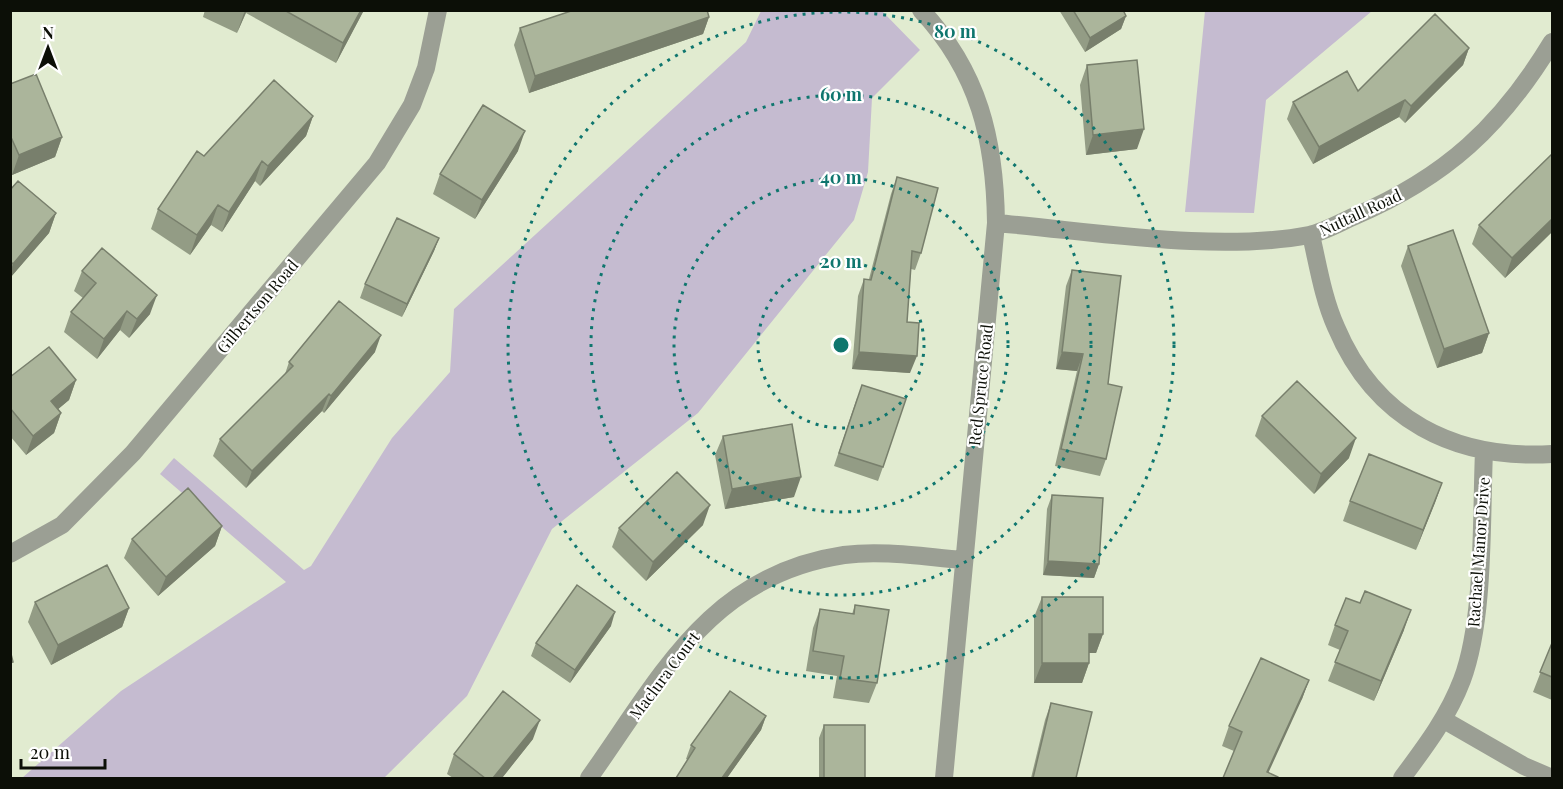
<svg xmlns="http://www.w3.org/2000/svg" width="1563" height="789" font-family="'Playfair Display',serif">
  <style>
    .green { fill: #c5bbd0 }
    .lines { fill: none; stroke-linecap: round; stroke-linejoin: round }
    .minor { stroke: #9b9f94; stroke-width: 18 }
    .wall { fill: #939c85 }
    .shaded-wall { fill: #787f6c }
    .building { fill: #abb59b; stroke: #787f6c; stroke-width: 1.5 }
    .ring { fill: none; stroke: #0f766e; stroke-width: 3; stroke-dasharray: 3 6 }
    .labels { text-anchor: middle; dominant-baseline: central; stroke-width: 4.5; stroke-linejoin: round; paint-order: stroke }
    .street-label { font-size: 16px; fill: #0c0f07; stroke: #fff }
    .centre { fill: #0f766e; stroke: #fff; stroke-width: 3 }
    .ring-label { font-size: 18px; text-anchor: middle; font-weight: bold; fill: #0f766e; stroke: #fff; stroke-width: 4.5; stroke-linejoin: round; paint-order: stroke }
  </style>
  <rect width="100%" height="100%" fill="#e1ebd0"/>
  <!-- green -->
  <path class="green" d="M 761,11 L 882,11 L 920,50 L 872,98 L 868,172 L 854,220 L 698,413 L 552,529 L 467,696 L 384,778 L 22,778 L 121,691 L 286,582 L 160,474 L 174,458 L 304,570 L 311,566 L 392,438 L 450,372 L 454,309 L 746,42 Z
    M 1205,11 L 1372,11 L 1266,100 L 1254,213 L 1185,212 Z"/>
  <g class="lines">
    <!-- minor -->
    <path class="minor" d="M 921,10 C 979,72 995,140 996,223 L 944,778
      M 996,223 C 1092,231 1215,253 1309,235 C 1324,232 1341,222 1355,216 C 1446,177 1501,126 1552,42
      M 1311,235 C 1318,265 1323,298 1336,327 C 1375,420 1455,460 1552,454
      M 10,554 L 62,525 L 133,453 L 377,163 L 412,105 L 426,68 L 438,10
      M 1444,720 L 1524,766 L 1552,778
      M 589,778 C 661,677 709,575 844,555 C 883,550 924,557 963,560
      M 1402,778 C 1425,747 1448,717 1462,680 C 1485,619 1481,518 1484,452"/>
  </g>
  <!-- wall -->
  <path class="wall" d="M 205,10 L 364,10 L 336,63 L 246,13 L 237,33 L 203,17 Z
    M 1059,10 L 1123,10 L 1126,16 L 1121,29 L 1085,52 Z
    M 709,17 L 703,34 L 529,93 L 514,45 L 520,28 Z
    M 1469,48 L 1463,65 L 1405,123 L 1399,117 L 1313,164 L 1287,119 L 1293,102 L 1358,91 Z
    M 1087,65 L 1137,149 L 1086,155 L 1080,85 Z
    M 10,84 L 62,137 L 55,157 L 12,175 L 10,172 Z
    M 313,116 L 306,136 L 260,186 L 255,181 L 222,232 L 211,225 L 190,255 L 151,229 L 158,209 L 204,156 Z
    M 518,151 L 475,219 L 433,194 L 440,174 Z
    M 1552,154 L 1552,232 L 1505,278 L 1472,244 L 1479,225 Z
    M 897,177 L 921,253 L 915,270 L 911,269 L 907,322 L 910,373 L 852,369 L 858,296 L 864,279 L 869,279 L 891,194 Z
    M 10,190 L 56,213 L 49,233 L 10,278 Z
    M 439,238 L 434,251 L 402,317 L 360,298 L 365,284 Z
    M 1408,246 L 1489,333 L 1482,353 L 1437,368 L 1401,266 Z
    M 1072,270 L 1108,384 L 1106,459 L 1100,476 L 1055,466 L 1077,371 L 1056,369 L 1066,286 Z
    M 82,271 L 150,314 L 129,338 L 120,330 L 97,359 L 64,332 L 71,312 L 83,298 L 74,291 Z
    M 1552,340 L 1552,394 L 1551,345 Z
    M 375,352 L 324,413 L 322,411 L 246,488 L 213,456 L 220,439 L 285,374 L 289,362 Z
    M 10,377 L 76,380 L 69,400 L 58,409 L 61,413 L 54,433 L 26,455 L 10,436 Z
    M 857,398 L 883,467 L 878,481 L 834,466 Z
    M 1262,416 L 1349,458 L 1314,494 L 1255,436 Z
    M 723,436 L 794,497 L 725,509 L 715,455 Z
    M 1442,483 L 1416,550 L 1343,521 L 1350,501 Z
    M 1052,495 L 1099,564 L 1094,578 L 1043,575 L 1047,509 Z
    M 703,525 L 646,581 L 612,547 L 619,528 Z
    M 222,526 L 215,546 L 158,596 L 124,558 L 132,539 Z
    M 1042,597 L 1103,634 L 1096,653 L 1089,653 L 1089,663 L 1082,683 L 1034,683 L 1034,617 Z
    M 35,602 L 129,608 L 122,627 L 51,665 L 28,622 Z
    M 855,605 L 877,683 L 869,703 L 833,698 L 837,676 L 806,671 L 813,628 L 820,609 L 852,614 Z
    M 1335,625 L 1404,630 L 1374,701 L 1328,681 L 1340,650 L 1328,645 Z
    M 611,626 L 570,683 L 531,656 L 536,643 Z
    M 1552,643 L 1552,700 L 1533,692 Z
    M 1309,680 L 1302,699 L 1223,778 L 1234,751 L 1222,746 L 1229,726 Z
    M 1051,703 L 1076,778 L 1031,778 L 1045,720 Z
    M 766,716 L 761,730 L 727,778 L 676,778 L 688,760 L 686,759 L 691,745 Z
    M 824,725 L 865,778 L 819,778 L 819,738 Z
    M 533,739 L 502,778 L 453,778 L 447,774 L 454,754 Z"/>
  <!-- shaded-wall -->
  <path class="shaded-wall" d="M 246,10 L 247,10 L 237,33 L 244,13 Z
    M 361,10 L 364,10 L 336,63 L 343,43 Z
    M 1126,16 L 1121,29 L 1085,52 L 1090,38 Z
    M 709,17 L 703,34 L 529,93 L 535,76 Z
    M 1469,48 L 1463,65 L 1405,123 L 1411,106 Z
    M 1405,100 L 1399,117 L 1313,164 L 1319,147 Z
    M 313,116 L 306,136 L 260,186 L 268,166 Z
    M 1144,129 L 1137,149 L 1086,155 L 1093,135 Z
    M 525,131 L 518,151 L 475,219 L 482,200 Z
    M 62,137 L 55,157 L 12,175 L 19,155 Z
    M 262,161 L 255,181 L 222,232 L 229,212 Z
    M 218,205 L 211,225 L 190,255 L 197,235 Z
    M 56,213 L 49,233 L 10,278 L 10,272 L 13,264 Z
    M 1552,219 L 1552,232 L 1505,278 L 1512,258 Z
    M 439,238 L 434,251 L 402,317 L 407,304 Z
    M 157,295 L 150,314 L 129,338 L 137,319 Z
    M 127,311 L 120,330 L 97,359 L 104,339 Z
    M 1489,333 L 1482,353 L 1437,368 L 1444,349 Z
    M 381,335 L 375,352 L 324,413 L 331,396 Z
    M 859,352 L 917,356 L 910,373 L 852,369 Z
    M 1062,352 L 1083,354 L 1077,371 L 1056,369 Z
    M 76,380 L 69,400 L 44,421 L 51,401 Z
    M 329,394 L 322,411 L 246,488 L 252,471 Z
    M 61,413 L 54,433 L 26,455 L 33,436 Z
    M 1356,438 L 1349,458 L 1314,494 L 1321,474 Z
    M 801,477 L 794,497 L 725,509 L 732,489 Z
    M 1442,483 L 1435,503 L 1416,550 L 1423,530 Z
    M 710,505 L 703,525 L 646,581 L 653,562 Z
    M 222,526 L 215,546 L 158,596 L 166,577 Z
    M 1048,561 L 1099,564 L 1094,578 L 1043,575 Z
    M 129,608 L 122,627 L 51,665 L 58,645 Z
    M 1411,610 L 1404,630 L 1374,701 L 1381,681 Z
    M 615,612 L 611,626 L 570,683 L 575,670 Z
    M 1089,634 L 1103,634 L 1096,653 L 1082,653 Z
    M 1042,663 L 1089,663 L 1082,683 L 1034,683 Z
    M 1309,680 L 1302,699 L 1266,778 L 1267,772 Z
    M 766,716 L 761,730 L 727,778 L 722,778 Z
    M 540,720 L 533,739 L 502,778 L 493,778 Z"/>
  <!-- building -->
  <path class="building" d="M 284,10 L 361,10 L 343,43 Z
    M 574,10 L 707,10 L 709,17 L 535,76 L 520,28 Z
    M 1073,10 L 1123,10 L 1126,16 L 1090,38 Z
    M 1435,14 L 1469,48 L 1411,106 L 1405,100 L 1319,147 L 1293,102 L 1347,71 L 1358,91 Z
    M 1137,60 L 1144,129 L 1093,135 L 1087,65 Z
    M 36,74 L 62,137 L 19,155 L 10,135 L 10,84 Z
    M 274,80 L 313,116 L 268,166 L 262,161 L 229,212 L 218,205 L 197,235 L 158,209 L 197,151 L 204,156 Z
    M 483,105 L 525,131 L 482,200 L 440,174 Z
    M 1552,154 L 1552,219 L 1512,258 L 1479,225 Z
    M 897,177 L 938,188 L 921,253 L 912,251 L 907,322 L 919,323 L 917,356 L 859,352 L 864,279 L 871,280 Z
    M 18,181 L 56,213 L 13,264 L 10,261 L 10,190 Z
    M 397,218 L 439,238 L 407,304 L 365,284 Z
    M 1453,230 L 1489,333 L 1444,349 L 1408,246 Z
    M 102,248 L 157,295 L 137,319 L 127,311 L 104,339 L 71,312 L 96,283 L 82,271 Z
    M 1072,270 L 1121,276 L 1108,384 L 1122,387 L 1106,459 L 1061,449 L 1083,354 L 1062,352 Z
    M 339,301 L 381,335 L 331,396 L 329,394 L 252,471 L 220,439 L 293,366 L 289,362 Z
    M 49,347 L 76,380 L 51,401 L 61,413 L 33,436 L 10,408 L 10,377 Z
    M 1297,381 L 1356,438 L 1321,474 L 1262,416 Z
    M 862,385 L 906,399 L 883,467 L 839,453 Z
    M 792,424 L 801,477 L 732,489 L 723,436 Z
    M 1369,454 L 1442,483 L 1423,530 L 1350,501 Z
    M 677,472 L 710,505 L 653,562 L 619,528 Z
    M 188,488 L 222,526 L 166,577 L 132,539 Z
    M 1052,495 L 1103,498 L 1099,564 L 1048,561 Z
    M 107,565 L 129,608 L 58,645 L 35,602 Z
    M 577,585 L 615,612 L 575,670 L 536,643 Z
    M 1365,591 L 1411,610 L 1381,681 L 1335,662 L 1348,631 L 1335,625 L 1346,598 L 1360,603 Z
    M 1042,597 L 1103,597 L 1103,634 L 1089,634 L 1089,663 L 1042,663 Z
    M 855,605 L 889,610 L 877,683 L 840,678 L 844,656 L 813,651 L 820,609 L 854,614 Z
    M 1552,643 L 1552,677 L 1540,672 Z
    M 10,650 L 13,662 L 10,663 Z
    M 1261,658 L 1309,680 L 1267,772 L 1278,777 L 1278,778 L 1223,778 L 1242,732 L 1229,726 Z
    M 503,691 L 540,720 L 493,778 L 485,778 L 454,754 Z
    M 730,691 L 766,716 L 722,778 L 676,778 L 695,748 L 691,745 Z
    M 1051,703 L 1092,712 L 1076,778 L 1033,778 Z
    M 824,725 L 865,725 L 865,778 L 824,778 Z"/>
  <!-- distance rings -->
  <g class="ring">
    <circle cx="841" cy="345" r="83"/>
    <circle cx="841" cy="345" r="167"/>
    <circle cx="841" cy="345" r="250"/>
    <circle cx="841" cy="345" r="333"/>
  </g>
  <g class="labels">
    <!-- street labels -->
    <g class="street-label">
      <text transform="translate(1360 212) rotate(-25)">Nuttall Road</text>
      <text transform="translate(257 306) rotate(-50)">Gilbertson Road</text>
      <text transform="translate(980 385) rotate(-84)">Red Spruce Road</text>
      <text transform="translate(1478 552) rotate(-86)">Rachael Manor Drive</text>
      <text transform="translate(664 675) rotate(-53)">Maclura Court</text>
    </g>
  </g>
  <circle cx="841" cy="345" r="9" class="centre"/>
  <g class="ring-label">
    <text x="955" y="38">80 m</text>
    <text x="841" y="101">60 m</text>
    <text x="841" y="184">40 m</text>
    <text x="841" y="268">20 m</text>
  </g>
  <!-- border -->
  <rect width="1563" height="789" fill="none" stroke="#0c0f07" stroke-width="24"/>
  <!-- north arrow -->
  <g transform="translate(48 48)" stroke="#ffffff" stroke-width="4.5" paint-order="stroke">
  <path d="M0-4.5L10 22L0 15L-10 22Z" fill="#0c0f07"/>
  <text y="-9" font-size="16" font-weight="bold" text-anchor="middle" fill="#0c0f07">N</text>
  </g>
  <!-- scale -->
  <path d="M21 759v9h84v-9" fill="none" stroke="#0c0f07" stroke-width="3"/>
  <text x="30" y="759" font-size="18" fill="#0c0f07" stroke="#ffffff" stroke-width="4.5" paint-order="stroke">20 m</text>
</svg>
